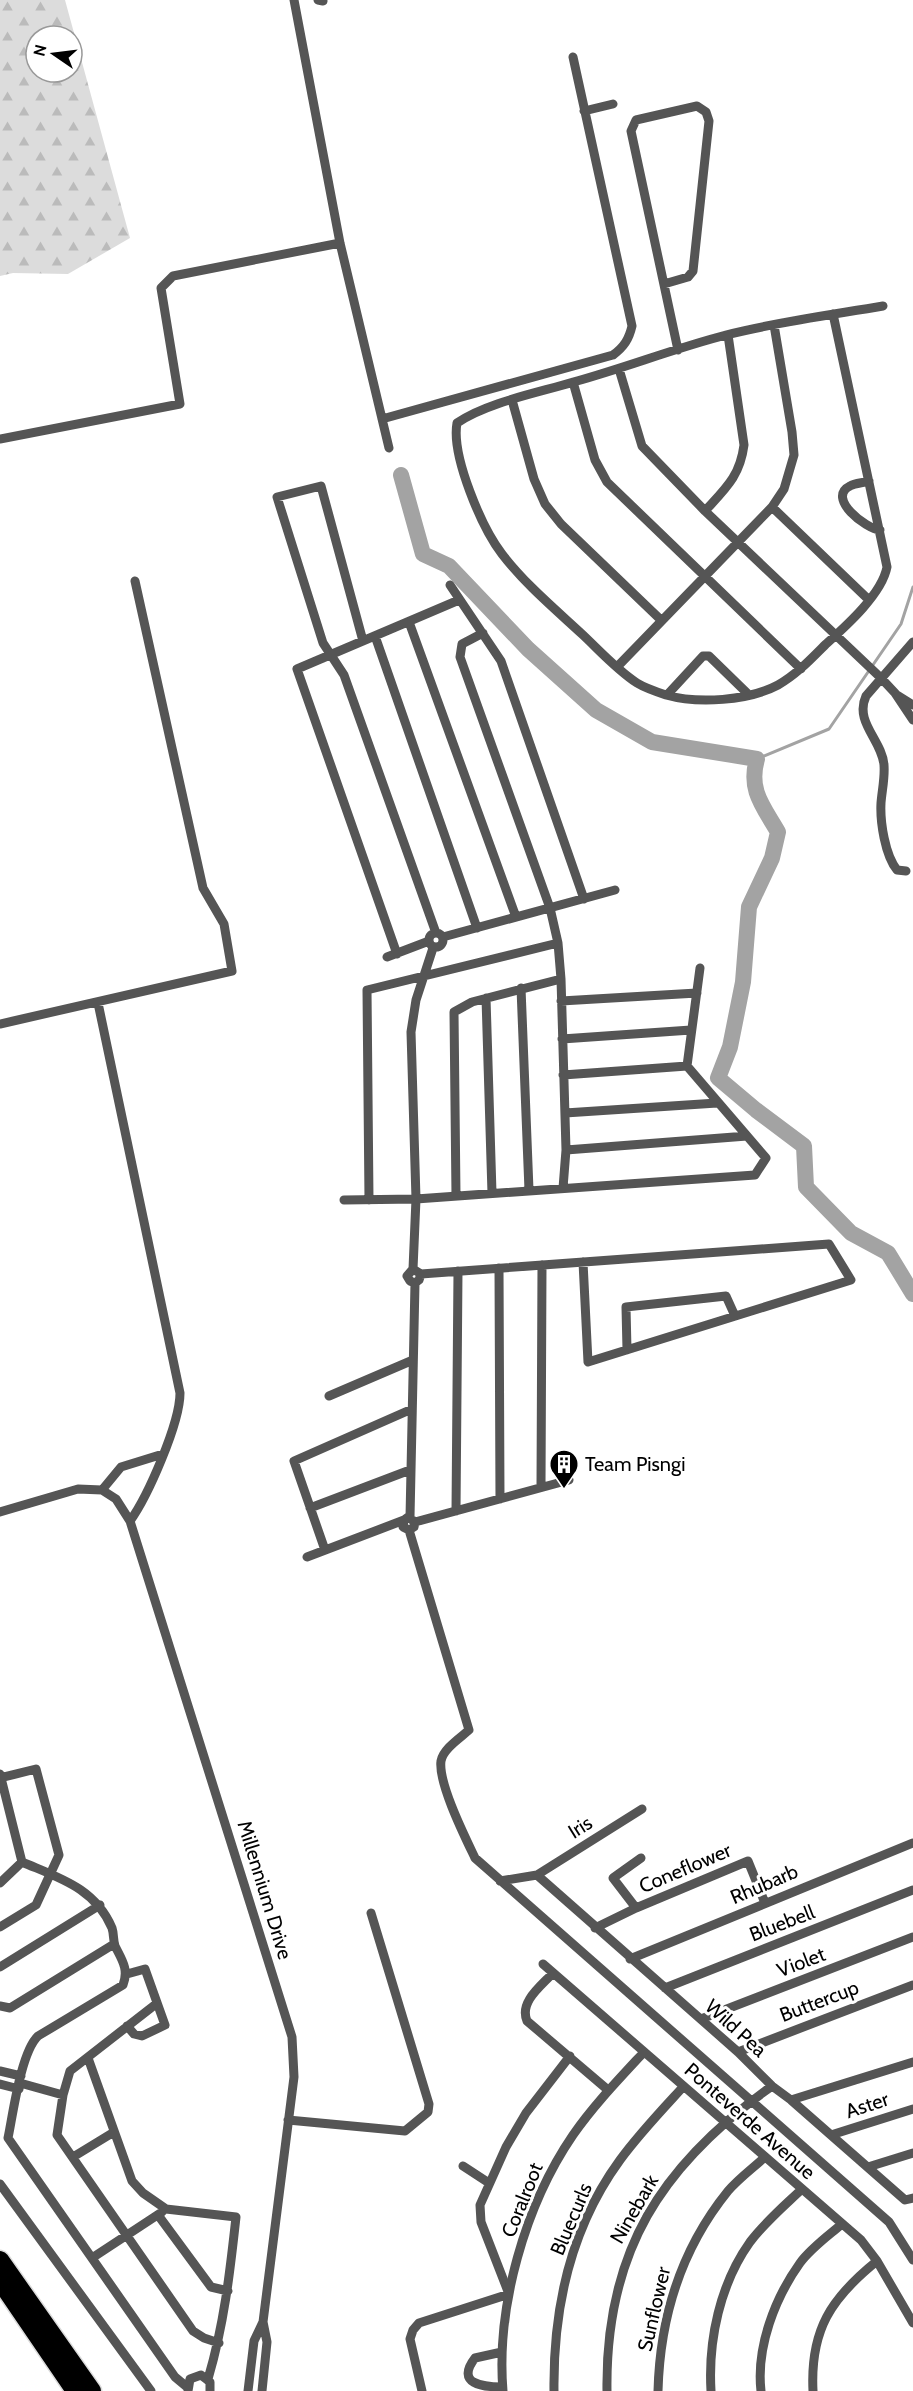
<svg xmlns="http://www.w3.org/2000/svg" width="913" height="2391" font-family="Cabin,sans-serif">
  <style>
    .forest { fill: url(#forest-firs); fill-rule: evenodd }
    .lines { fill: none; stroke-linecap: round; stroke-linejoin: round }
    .stream { stroke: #a3a3a3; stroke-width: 3 }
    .river { stroke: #a3a3a3; stroke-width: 16 }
    .motorway-casing { stroke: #dbdbdb; stroke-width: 21 }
    .minor { stroke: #555; stroke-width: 9 }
    .motorway { stroke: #000; stroke-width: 18 }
    .labels { text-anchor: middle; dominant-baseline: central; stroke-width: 6; stroke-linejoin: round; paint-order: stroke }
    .poi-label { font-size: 20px; fill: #000; stroke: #fff; text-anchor: start }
    .street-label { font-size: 20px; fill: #000; stroke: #fff }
  </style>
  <defs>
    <pattern id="forest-firs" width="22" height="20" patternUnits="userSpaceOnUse" patternTransform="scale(1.5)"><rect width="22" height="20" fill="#dcdcdc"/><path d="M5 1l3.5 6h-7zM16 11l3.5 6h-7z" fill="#bbb"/></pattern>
  </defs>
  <rect width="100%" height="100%" fill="#fff"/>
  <!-- forest -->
  <path class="forest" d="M 0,0 L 65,0 L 130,238 L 68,274 L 13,273 L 0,276 ZM 36,36 L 72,36 L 72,72 L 36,72 Z"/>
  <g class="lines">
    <!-- stream -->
    <path class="stream" d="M 757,759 L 829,729 L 901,624 L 913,587"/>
    <!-- river -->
    <path class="river" d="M 401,475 L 423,554 L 449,566 L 528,649 L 596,710 L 652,742 L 757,759 C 748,790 763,806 778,832 L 772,858 L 749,907 L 743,982 L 730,1047 L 718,1078 L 756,1110 L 804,1146 L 806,1187 L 851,1233 L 888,1253 L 913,1294"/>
    <!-- motorway casing -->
    <g class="motorway-casing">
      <path id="motorway" d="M 0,2260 L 92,2391
        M 0,2281 L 75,2391"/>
    </g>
    <!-- minor -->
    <path class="minor" d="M 294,0 L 340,243 L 389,448
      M 318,0 L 323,1
      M 584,111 L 613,104
      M 664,284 L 688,277 L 693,271 L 709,121 L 706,112 L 697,106 L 636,120 L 631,131 L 678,350
      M 833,314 L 887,567 C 882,594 846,626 826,644 C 811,659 796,675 778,685 C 748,701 698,704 666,695 C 657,692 645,688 637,683 C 617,670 600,651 583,635 C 555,609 525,584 502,554 C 482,528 451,456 457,423 C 487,402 542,392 577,381 C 627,367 676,348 726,335 C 777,322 830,315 883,306
      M 619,369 L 642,446 L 705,511 L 881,678 L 895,693 L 913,720
      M 573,382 L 595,460 L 607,482 L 801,669
      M 512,400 L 534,479 L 545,504 L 561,524 L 661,620
      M 382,419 L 613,355 C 624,347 629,339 632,326 L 573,57
      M 0,439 L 180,404 L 161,288 L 173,276 L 340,243
      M 869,481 C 863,483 855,483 850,486 C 826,498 866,529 880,530
      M 772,507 L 869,600
      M 705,511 C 726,488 740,476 744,445 L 728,335
      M 450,585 L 501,661 L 584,899
      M 409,622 L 516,917
      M 483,633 L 462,644 L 460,657 L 550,908 L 558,943 L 561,979 L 566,1150 L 563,1188
      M 375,636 L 477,928
      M 363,641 L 321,486 L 277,497 L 323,643 L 344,675 L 436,933
      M 617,667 L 772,507 L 784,489 L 794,455 L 792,432 L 774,325
      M 667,695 L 703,656 L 709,656 L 748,694
      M 897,695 L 913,705
      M 906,871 L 897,870 C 885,855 880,822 881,803 C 882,790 885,778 884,765 C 882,740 854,722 866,696 L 913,642
      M429 940a7 7 0 1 1 14 0a7 7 0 1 1-14 0Z
      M 443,937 L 615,890
      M 397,954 L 297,669 L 459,600
      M 387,957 L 429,941
      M 521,988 L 529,1190
      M 486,998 L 492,1193
      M 561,1001 L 697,993
      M 98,1003 L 180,1393 C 180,1423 148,1496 130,1521
      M 0,1024 L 232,971 L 224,924 L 203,888 L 135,581
      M 562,1039 L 691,1030
      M 563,1075 L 687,1066
      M 565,1113 L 717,1103
      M 566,1150 L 747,1136
      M 456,1196 L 454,1012 L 472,1002 L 561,979
      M 344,1200 L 416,1199 L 755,1175 L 766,1158 L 687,1066 L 700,968
      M 369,1200 L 367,990 L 558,943
      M 499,1268 L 500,1499
      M 413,1269 L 416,1199 L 411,1032 L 416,1000 L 433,948
      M 421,1274 L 829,1244 L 851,1280 L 588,1362 L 583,1262
      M 627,1350 L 626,1307 L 726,1296 L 735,1316
      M 329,1396 L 413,1360
      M 541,1487 L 542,1265
      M 102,1490 L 116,1499 L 130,1521 L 292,2037 L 294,2077 L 263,2322 L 267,2342 L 262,2391
      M 102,1490 L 121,1467 L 163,1454
      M 310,1508 L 410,1470
      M 456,1511 L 458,1271
      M 0,1512 L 78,1489 L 102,1490
      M 410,1517 L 415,1283 L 419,1280 L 421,1274 L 413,1269 L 407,1276 L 410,1281 L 415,1283
      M 415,1522 L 569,1480
      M 409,1530 L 414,1527 L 415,1522 L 408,1517 L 404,1520 L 403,1527 L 409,1530 L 469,1730 C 460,1738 443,1749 441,1761 C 438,1783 465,1837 475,1858 L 889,2222 L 913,2260
      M 325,1550 L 294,1461 L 412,1409
      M 307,1557 L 404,1520
      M 0,1774 L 22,1862 L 0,1883
      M 0,1778 L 36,1769 L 59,1855 L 36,1905 L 0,1927
      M 22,1862 C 59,1878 95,1888 112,1928 C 114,1934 113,1940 115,1946 C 122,1960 129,1969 123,1985 L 38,2036 C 21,2052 13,2114 8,2138 L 175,2377 L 187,2387
      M 537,1875 L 738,2052 L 772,2086 L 791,2100 L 905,2200 L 913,2198
      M 500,1881 L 537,1875 L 642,1809
      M 636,1908 L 613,1878 L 641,1858
      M 595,1928 L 636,1908 L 748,1861 L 765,1903
      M 630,1959 L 913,1843
      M 543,1964 L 861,2240 L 877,2261 L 913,2323
      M 0,1967 L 100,1905
      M 553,1973 C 541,1986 519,2002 527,2021 L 608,2090
      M 127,1974 L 145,1969 L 165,2025 L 142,2036 L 134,2034 L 127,2026
      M 665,1988 L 913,1890
      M 156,2004 L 70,2071 L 63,2095 L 57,2135 L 193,2331 L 204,2338 L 219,2343
      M 0,2006 L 10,2008 L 114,1944
      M 701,2019 L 913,1937
      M 738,2052 L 913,1985
      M 88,2058 L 132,2181 L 143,2193 L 166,2209 L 236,2217 C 230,2272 224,2325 208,2379
      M 0,2071 L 21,2076
      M 20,2083 L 63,2095
      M 0,2084 L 19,2089
      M 791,2100 L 913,2062
      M 288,2120 L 405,2131 L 428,2112 L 429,2104 L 371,1913
      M 831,2135 L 913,2109
      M 73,2157 L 114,2132
      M 463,2166 L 489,2183
      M 868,2167 L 913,2153
      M 0,2184 L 151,2391
      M 158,2215 L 211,2287 L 228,2291
      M 92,2258 L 162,2212
      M 502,2352 L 475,2358 C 455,2384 483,2387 502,2387
      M 188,2391 L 190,2379 L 201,2375 L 210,2382 L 210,2391
      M 248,2391 L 254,2341 L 263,2322
      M 422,2391 L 410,2339 L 413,2330 L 419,2323 L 509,2294 L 481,2222 L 480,2205 L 506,2147 L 526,2113 L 570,2056
      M 503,2391 C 496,2307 525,2205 573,2135 C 594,2105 619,2079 644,2052
      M 554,2391 C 553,2309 571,2227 620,2160 C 639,2134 661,2111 683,2087
      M 607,2391 C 605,2252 661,2165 772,2086
      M 658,2391 C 660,2317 681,2249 728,2191 C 738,2179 753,2168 765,2157
      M 711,2391 C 708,2340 720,2284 750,2242 C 765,2222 784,2206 802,2189
      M 761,2391 C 756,2347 775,2298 800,2263 C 811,2248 828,2236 842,2224
      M 813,2391 C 810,2330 831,2298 877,2261"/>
    <!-- motorway -->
    <use href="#motorway" class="motorway"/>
  </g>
  <!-- icons -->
  <defs>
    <g id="building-pin" transform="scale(1.5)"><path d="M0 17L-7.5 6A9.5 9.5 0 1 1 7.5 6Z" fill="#000" stroke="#fff"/><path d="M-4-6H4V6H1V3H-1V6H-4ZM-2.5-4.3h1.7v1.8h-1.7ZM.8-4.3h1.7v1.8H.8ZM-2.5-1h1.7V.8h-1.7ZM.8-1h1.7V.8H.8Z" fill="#fff"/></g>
  </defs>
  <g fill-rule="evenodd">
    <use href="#building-pin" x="564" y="1464"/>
  </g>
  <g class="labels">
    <!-- poi labels -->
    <g class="poi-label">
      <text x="585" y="1464">Team Pisngi</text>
    </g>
    <!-- street labels -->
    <g class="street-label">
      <text transform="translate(580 1827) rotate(-32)">Iris</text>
      <text transform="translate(685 1868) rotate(-23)">Coneflower</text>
      <text transform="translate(764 1884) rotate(-23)">Rhubarb</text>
      <text transform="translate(265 1890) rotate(73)">Millennium Drive</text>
      <text transform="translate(782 1923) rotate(-21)">Bluebell</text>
      <text transform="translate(801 1962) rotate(-21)">Violet</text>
      <text transform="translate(819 2001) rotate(-21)">Buttercup</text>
      <text transform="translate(736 2028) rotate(42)">Wild Pea</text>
      <text transform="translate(867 2105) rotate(-18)">Aster</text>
      <text transform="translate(750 2121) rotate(41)">Ponteverde Avenue</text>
      <text transform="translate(522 2200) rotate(-68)">Coralroot</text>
      <text transform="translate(634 2209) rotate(-60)">Ninebark</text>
      <text transform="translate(571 2219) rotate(-67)">Bluecurls</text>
      <text transform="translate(654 2309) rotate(-77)">Sunflower</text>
    </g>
  </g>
  <!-- north arrow -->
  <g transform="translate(54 54) rotate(284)"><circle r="28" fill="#ffffff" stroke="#999999" stroke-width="1.5"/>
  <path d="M0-4.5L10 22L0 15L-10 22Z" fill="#000000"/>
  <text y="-9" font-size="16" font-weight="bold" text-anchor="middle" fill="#000000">N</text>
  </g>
</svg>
